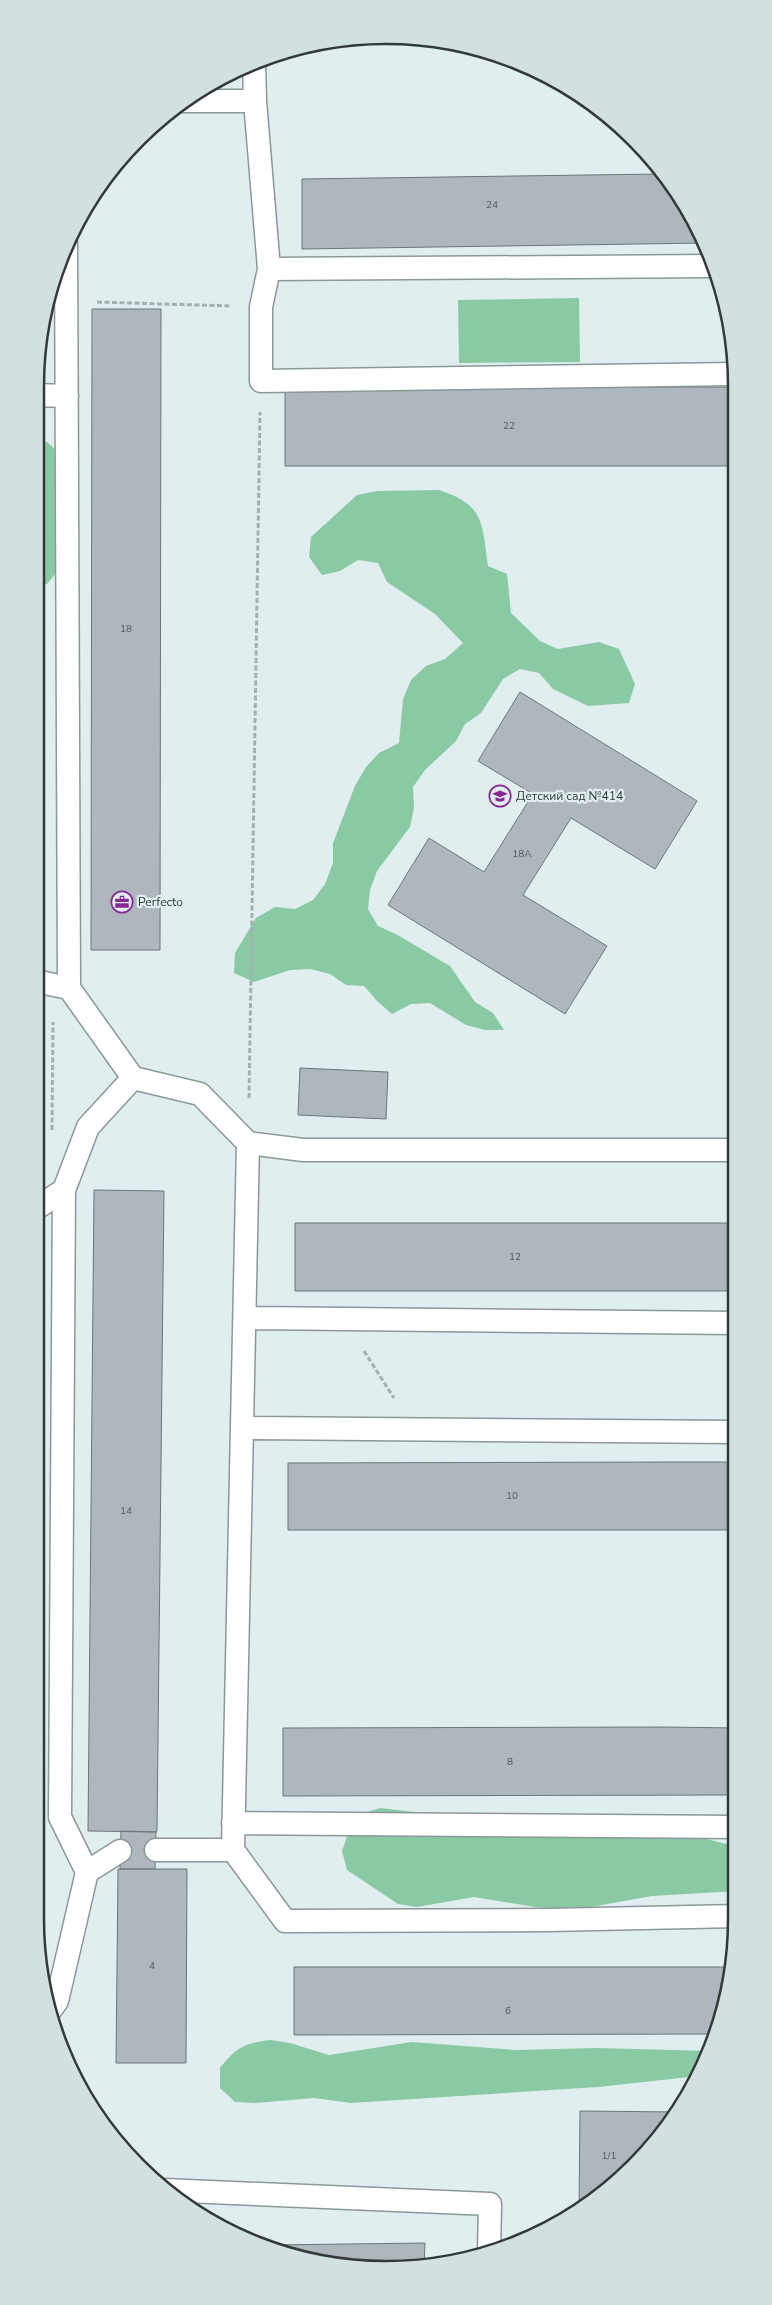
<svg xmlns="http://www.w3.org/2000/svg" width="772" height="2305" font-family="'Nunito Sans',sans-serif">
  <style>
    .green { fill: #89c9a3 }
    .building { fill: #adb7bd; stroke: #6c767b }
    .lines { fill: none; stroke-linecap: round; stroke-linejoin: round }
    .service-casing { stroke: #8b9899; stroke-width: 25 }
    .path { stroke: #a4afb0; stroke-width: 3; stroke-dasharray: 5 2.5; stroke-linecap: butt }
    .service { stroke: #fff; stroke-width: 22 }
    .labels { text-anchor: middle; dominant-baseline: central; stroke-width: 4.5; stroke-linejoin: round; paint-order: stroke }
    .number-label { font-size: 10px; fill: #52585b }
    .poi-label { font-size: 12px; fill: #34393a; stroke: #e1eef0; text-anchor: start }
    .rim { fill: none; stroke: #34393a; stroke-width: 2.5 }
  </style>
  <rect width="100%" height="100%" fill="#e1eef0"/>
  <!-- green -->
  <path class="green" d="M 579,298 L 580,362 L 459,363 L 458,300 Z
    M 47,442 L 56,450 L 56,573 L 47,584 L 35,584 L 35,443 Z
    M 439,490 C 485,505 482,523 488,566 L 507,574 L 511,613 L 540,641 L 558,649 L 599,642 L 619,649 L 635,684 L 629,703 L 588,706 L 553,689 L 539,673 L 520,669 L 503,679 L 481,713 L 465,724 L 456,741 L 425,770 L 413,787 L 414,808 L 410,827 L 377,871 L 370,890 L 368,909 L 378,926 L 396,934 L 450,966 L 475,1002 L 493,1013 L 504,1030 L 485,1030 L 466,1025 L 430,1003 L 411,1004 L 392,1014 L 377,1001 L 364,986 L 346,985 L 330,974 L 311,969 L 290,970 L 254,982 L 234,973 L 235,953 L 256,918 L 275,907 L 295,909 L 313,900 L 325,884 L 333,863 L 333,843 L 355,786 L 366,767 L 379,753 L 399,743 L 403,699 L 411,680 L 426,666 L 445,659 L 463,643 L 435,614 L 387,582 L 378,563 L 358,560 L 340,571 L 322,575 L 309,557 L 311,537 L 357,495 L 377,491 Z
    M 380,1808 L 441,1815 L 686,1834 L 726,1844 L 737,1844 L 737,1891 L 652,1896 L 574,1910 L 535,1907 L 474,1897 L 417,1907 L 398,1904 L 347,1870 L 342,1851 L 349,1831 L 361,1814 Z
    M 270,2040 L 290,2043 L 329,2055 L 412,2042 L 516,2050 L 597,2048 L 711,2051 L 698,2076 L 598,2087 L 351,2103 L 314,2098 L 255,2103 L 235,2102 L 220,2088 L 220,2068 C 236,2048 244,2043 270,2040 Z"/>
  <!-- building -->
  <path class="building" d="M 660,174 L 701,231 L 705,243 L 302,249 L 302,179 Z
    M 92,309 L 161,309 L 160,950 L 91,950 Z
    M 285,387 L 734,387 L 734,466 L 285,466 Z
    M 520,692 L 697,801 L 655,869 L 571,818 L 523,895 L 607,946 L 565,1014 L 388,905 L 429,838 L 484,872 L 533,794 L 478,761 Z
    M 35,1034 L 41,1034 L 40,1119 L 35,1118 Z
    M 300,1068 L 388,1072 L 386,1119 L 298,1115 Z
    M 94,1190 L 164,1191 L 157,1831 L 156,1832 L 88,1831 Z
    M 295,1223 L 736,1223 L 736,1291 L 295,1291 Z
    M 670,1462 L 736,1462 L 736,1530 L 288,1530 L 288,1463 Z
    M 665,1727 L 737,1728 L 737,1795 L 283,1796 L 283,1728 Z
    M 121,1831 L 156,1832 L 155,1869 L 120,1869 Z
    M 118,1869 L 187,1869 L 186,2063 L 116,2063 Z
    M 294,1967 L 732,1967 L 730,1988 L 716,2034 L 294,2035 Z
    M 580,2111 L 679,2112 L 599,2198 L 579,2211 Z
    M 425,2243 L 424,2267 L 409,2269 L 340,2267 L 267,2245 Z"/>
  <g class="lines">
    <!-- service casing -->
    <g class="service-casing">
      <path id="service" d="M 254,61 L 255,101 L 269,269 L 261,307 L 261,381 L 734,374
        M 183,101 L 255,101
        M 66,243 L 69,988
        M 269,269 L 712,266
        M 35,395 L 67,396
        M 35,981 L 69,988 L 133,1078 L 200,1094 L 248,1143 L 233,1850 L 285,1921 L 549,1920 L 737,1916
        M 248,1143 L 303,1150 L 736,1150
        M 64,1190 L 60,1817 L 87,1872
        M 35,1209 L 64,1190 L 88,1127 L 133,1078
        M 245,1318 L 736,1323
        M 242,1428 L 736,1432
        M 233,1823 L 737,1827
        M 156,1850 L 233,1850
        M 49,2012 L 57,2001 L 87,1872 L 120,1851
        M 164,2190 L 490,2204 L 489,2253"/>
    </g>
    <!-- path -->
    <path class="path" d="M 97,302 L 231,306
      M 249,1098 L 260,412
      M 52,1130 L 53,1022
      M 364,1351 L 394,1398"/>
    <!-- service -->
    <use href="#service" class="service"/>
  </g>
  <!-- icons -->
  <defs>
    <g id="school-ring" transform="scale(1.125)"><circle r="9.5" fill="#e1eef0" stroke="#882892" stroke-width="1.5"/><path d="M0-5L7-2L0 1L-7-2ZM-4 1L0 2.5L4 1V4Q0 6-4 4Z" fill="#882892"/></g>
    <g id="office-ring" transform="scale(1.125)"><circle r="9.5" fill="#e1eef0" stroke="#882892" stroke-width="1.5"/><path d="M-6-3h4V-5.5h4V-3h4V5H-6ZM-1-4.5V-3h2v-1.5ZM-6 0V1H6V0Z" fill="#882892"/></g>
  </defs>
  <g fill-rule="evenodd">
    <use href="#school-ring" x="500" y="796"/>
    <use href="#office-ring" x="122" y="902"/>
  </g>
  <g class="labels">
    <!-- number labels -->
    <g class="number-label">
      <text x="492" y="205">24</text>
      <text x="509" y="426">22</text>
      <text x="126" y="629">18</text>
      <text x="522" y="854">18А</text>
      <text x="515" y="1257">12</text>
      <text x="512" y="1496">10</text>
      <text x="126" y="1511">14</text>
      <text x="510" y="1762">8</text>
      <text x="152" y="1966">4</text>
      <text x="508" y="2011">6</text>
      <text x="609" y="2156">1/1</text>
    </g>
    <!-- poi labels -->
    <g class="poi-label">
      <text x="516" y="796">Детский сад №414</text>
      <text x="138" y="902">Perfecto</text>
    </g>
  </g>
  <!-- crop -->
  <path d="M0 0H772V2305H0ZM386 44H386A342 342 0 0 1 728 386V1919A342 342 0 0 1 386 2261H386A342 342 0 0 1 44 1919V386A342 342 0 0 1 386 44Z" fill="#d3e0e1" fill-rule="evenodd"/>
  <path class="rim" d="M386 44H386A342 342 0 0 1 728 386V1919A342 342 0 0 1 386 2261H386A342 342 0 0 1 44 1919V386A342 342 0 0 1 386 44Z"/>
</svg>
